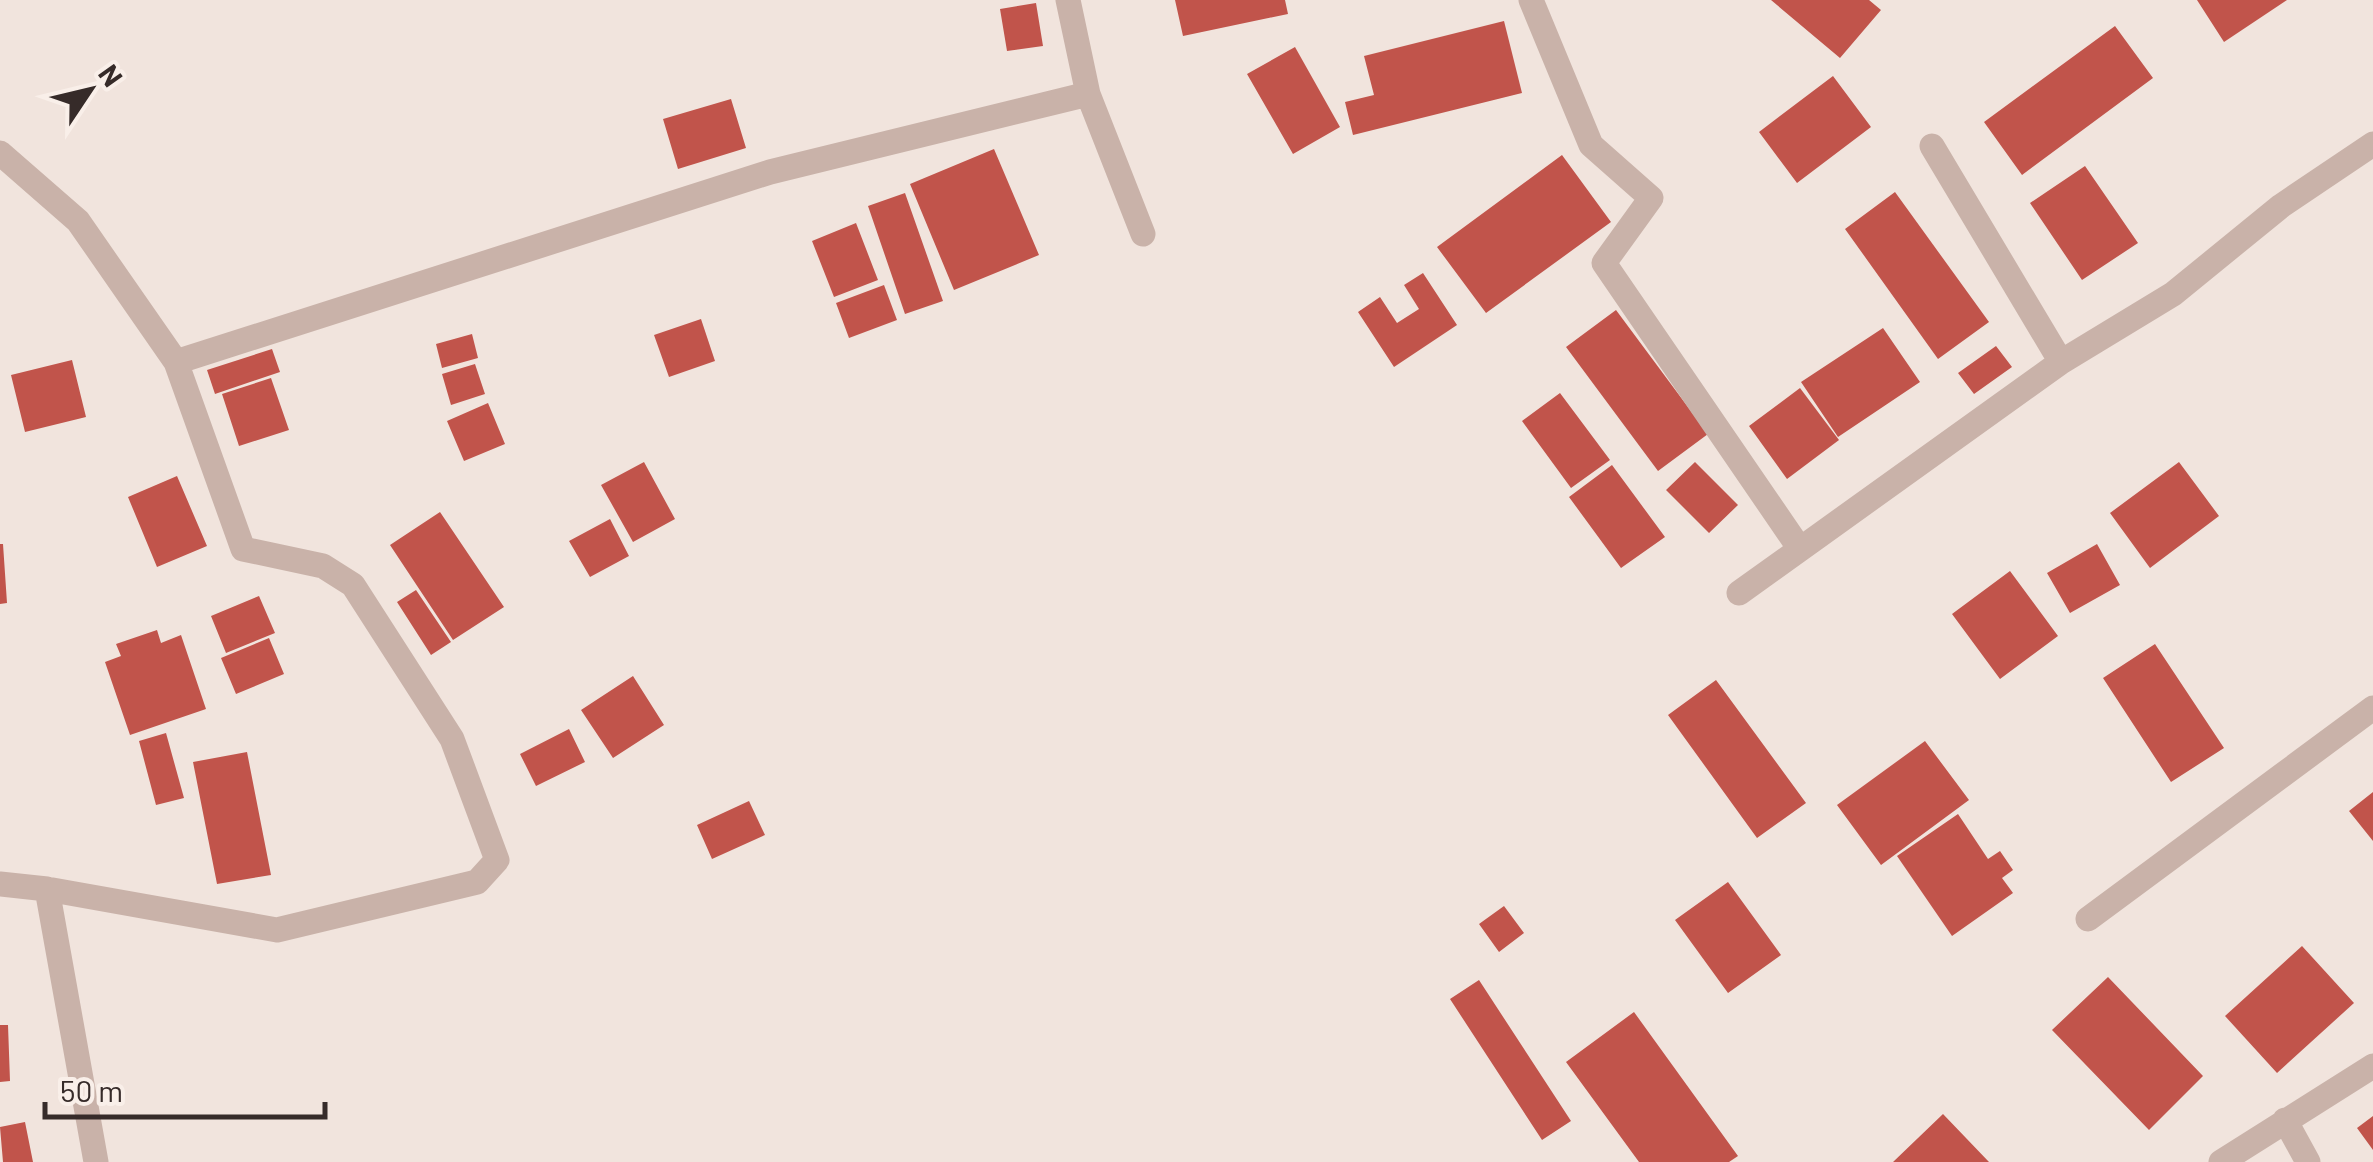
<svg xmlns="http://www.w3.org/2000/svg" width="2373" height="1162" font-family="Barlow,sans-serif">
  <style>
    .building { fill: #c1544b }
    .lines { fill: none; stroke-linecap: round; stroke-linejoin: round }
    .minor { stroke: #c9b2a9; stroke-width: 25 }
  </style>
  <rect width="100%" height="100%" fill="#f1e4dd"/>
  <!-- building -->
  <path class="building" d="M 1175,0 L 1285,0 L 1288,14 L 1183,36 Z
    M 1771,0 L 1869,0 L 1881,10 L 1840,58 Z
    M 2197,0 L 2287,0 L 2224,42 Z
    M 1036,3 L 1043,46 L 1007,51 L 1000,9 Z
    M 1504,21 L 1522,93 L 1353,135 L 1345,102 L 1374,95 L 1364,56 Z
    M 2115,26 L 2153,78 L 2022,175 L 1984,122 Z
    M 1295,47 L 1340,127 L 1293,154 L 1247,74 Z
    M 1833,76 L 1871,127 L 1797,183 L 1759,132 Z
    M 731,99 L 746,148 L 678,169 L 663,119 Z
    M 994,149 L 1039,255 L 954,290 L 910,184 Z
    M 1562,155 L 1611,222 L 1486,313 L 1437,247 Z
    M 2085,166 L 2138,243 L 2082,280 L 2030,203 Z
    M 1895,192 L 1989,322 L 1938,359 L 1845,229 Z
    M 905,193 L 943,301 L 905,314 L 868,206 Z
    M 856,223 L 878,280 L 834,297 L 812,241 Z
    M 1423,273 L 1457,325 L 1394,367 L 1358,312 L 1380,297 L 1397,323 L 1419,309 L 1404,285 Z
    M 884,285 L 897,320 L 849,338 L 836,303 Z
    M 1616,310 L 1708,434 L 1658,471 L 1566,347 Z
    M 701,319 L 715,361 L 669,377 L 654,335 Z
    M 1883,328 L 1920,382 L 1838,437 L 1801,382 Z
    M 472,334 L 478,358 L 442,368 L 436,344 Z
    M 1996,346 L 2012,367 L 1974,394 L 1958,373 Z
    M 272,349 L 280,372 L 215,394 L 207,370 Z
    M 72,360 L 86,417 L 25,432 L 11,375 Z
    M 475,364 L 485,394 L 451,405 L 442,374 Z
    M 271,378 L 289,430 L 239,446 L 222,394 Z
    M 1800,388 L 1839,440 L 1787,479 L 1749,426 Z
    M 1560,393 L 1610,460 L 1571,488 L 1522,421 Z
    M 488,403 L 505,444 L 464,461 L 447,421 Z
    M 644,462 L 675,519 L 633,542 L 601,485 Z
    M 1695,462 L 1738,505 L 1709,533 L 1666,490 Z
    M 2179,462 L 2219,516 L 2150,568 L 2110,513 Z
    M 1612,465 L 1665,537 L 1621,568 L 1569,497 Z
    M 177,476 L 207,546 L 157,567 L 128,497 Z
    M 440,512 L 504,607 L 453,640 L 390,545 Z
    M 610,519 L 629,556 L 590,577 L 569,541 Z
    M 0,544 L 3,544 L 7,603 L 0,604 Z
    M 2097,544 L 2120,585 L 2070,613 L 2047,573 Z
    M 2010,571 L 2058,636 L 2000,679 L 1952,614 Z
    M 416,590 L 451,642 L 431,655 L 397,602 Z
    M 259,596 L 275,633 L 226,653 L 211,616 Z
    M 157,630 L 161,643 L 181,635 L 206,709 L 130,735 L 105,662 L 121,656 L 116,644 Z
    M 269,638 L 284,674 L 236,694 L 221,658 Z
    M 2155,644 L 2224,748 L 2171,782 L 2103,678 Z
    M 633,676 L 664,725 L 613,758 L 581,710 Z
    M 1716,680 L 1806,803 L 1757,838 L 1668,715 Z
    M 569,729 L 585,762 L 536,786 L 520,754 Z
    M 166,733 L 184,798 L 156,805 L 139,741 Z
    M 1925,741 L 1969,800 L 1881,865 L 1837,805 Z
    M 247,752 L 271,875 L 217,884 L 193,762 Z
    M 2373,792 L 2373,841 L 2349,811 Z
    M 749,801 L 765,835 L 712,859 L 697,825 Z
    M 1958,814 L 1988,859 L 2000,851 L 2013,870 L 2002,878 L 2013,893 L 1952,936 L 1897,856 Z
    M 1728,882 L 1781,955 L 1728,993 L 1675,920 Z
    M 1504,906 L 1524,933 L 1499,952 L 1479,924 Z
    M 2302,946 L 2354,1003 L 2277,1073 L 2225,1016 Z
    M 2108,977 L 2203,1076 L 2149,1130 L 2052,1030 Z
    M 1479,980 L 1571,1121 L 1542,1140 L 1450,999 Z
    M 1634,1012 L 1738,1156 L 1729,1162 L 1639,1162 L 1566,1062 Z
    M 0,1025 L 8,1025 L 10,1081 L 0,1082 Z
    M 1943,1114 L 1989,1162 L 1893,1162 Z
    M 2373,1116 L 2373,1150 L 2357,1128 Z
    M 25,1122 L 33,1162 L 3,1162 L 0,1127 Z"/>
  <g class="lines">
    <!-- minor -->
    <path class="minor" d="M 1068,0 L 1088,94 L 1143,234
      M 1531,0 L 1591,145 L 1651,198 L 1604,263 L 1800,549
      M 1932,146 L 2061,362
      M 0,153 L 78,221 L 176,362 L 243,549 L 323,566 L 353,585 L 452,739 L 497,860 L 477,882 L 277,930 L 47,889 L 0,884
      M 176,362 L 770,172 L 1088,94
      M 1739,593 L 2061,362 L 2173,294 L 2281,206 L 2373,144
      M 47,889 L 96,1162
      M 2088,919 L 2373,708
      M 2285,1120 L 2308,1162
      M 2221,1162 L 2373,1066"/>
  </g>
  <!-- north arrow -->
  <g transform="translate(90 90) rotate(55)" stroke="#f9efe9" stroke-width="8" paint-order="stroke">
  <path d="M0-8L18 38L0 25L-18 38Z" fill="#362b29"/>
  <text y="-15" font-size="28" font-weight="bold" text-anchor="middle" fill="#362b29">N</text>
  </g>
  <!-- scale -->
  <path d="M45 1102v15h280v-15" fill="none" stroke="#362b29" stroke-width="5"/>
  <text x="60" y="1102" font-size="30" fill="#362b29" stroke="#f9efe9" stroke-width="8" paint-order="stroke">50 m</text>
</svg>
